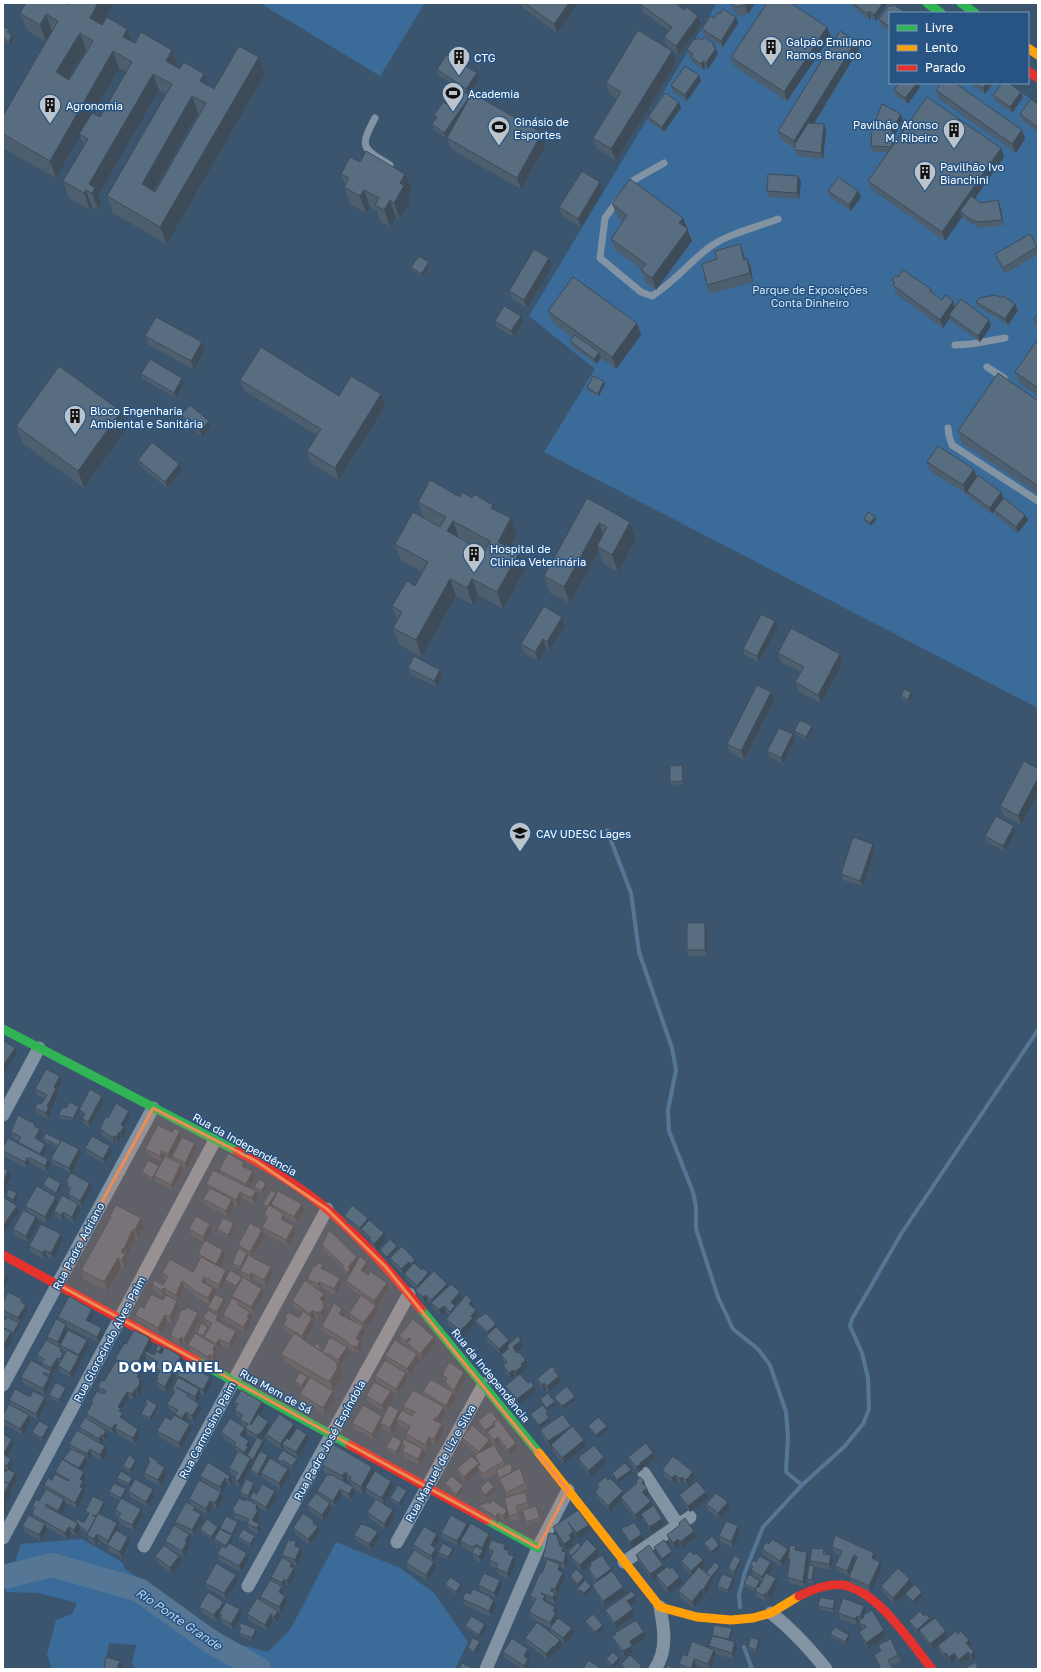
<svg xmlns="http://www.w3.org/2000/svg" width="1041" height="1672" font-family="'Golos Text',sans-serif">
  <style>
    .green { fill: #3b6b99 }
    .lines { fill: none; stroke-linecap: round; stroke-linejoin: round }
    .stream { stroke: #567695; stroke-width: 4 }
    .river { stroke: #567695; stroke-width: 24 }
    .lane { stroke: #8293a4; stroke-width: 7 }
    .street { stroke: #8293a4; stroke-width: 13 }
    .fast { stroke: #30b455; stroke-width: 9 }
    .slow { stroke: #ff9f0a; stroke-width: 9 }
    .jam { stroke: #e5322d; stroke-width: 9 }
    .wall { fill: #4d5e6f; fill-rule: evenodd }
    .shaded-wall { fill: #3e4c5a }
    .building { fill: #596d81; stroke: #3e4c5a; fill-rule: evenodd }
    .marked { fill: #ef8b55; fill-opacity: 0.2; stroke: #ef8b55; stroke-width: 3; stroke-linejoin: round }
    .labels { text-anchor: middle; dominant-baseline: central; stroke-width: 3; stroke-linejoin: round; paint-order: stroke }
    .poi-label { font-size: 11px; fill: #fff; stroke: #275483; text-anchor: start }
    .park-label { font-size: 11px; fill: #d3e5f6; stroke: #275483 }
    .street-label { font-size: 11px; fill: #fff; stroke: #275483 }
    .water-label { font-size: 12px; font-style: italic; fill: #bbd6ee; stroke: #275483 }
    .district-label { font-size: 15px; font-weight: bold; letter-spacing: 1px; fill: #fff; stroke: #275483 }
  </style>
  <rect width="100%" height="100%" fill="#3c556e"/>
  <!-- green -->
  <path class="green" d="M 260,3 L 425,3 L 380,76 Z
    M 717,3 L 890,3 L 905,13 L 890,13 L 890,83 L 1007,83 L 1038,104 L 1038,708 L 544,452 L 595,369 L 529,316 Z
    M 82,1539 L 123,1563 L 125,1569 L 234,1643 L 268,1652 L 290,1630 L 336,1542 L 400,1568 L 434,1593 L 468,1642 L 455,1669 L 136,1669 L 132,1663 L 136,1645 L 109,1643 L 104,1669 L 52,1669 L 47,1655 L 56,1620 L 72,1614 L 77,1603 L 38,1593 L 5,1592 L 21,1544 Z"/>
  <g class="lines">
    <!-- stream -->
    <path class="stream" d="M 607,830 L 631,893 L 639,952 L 672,1048 L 676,1070 L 668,1110 L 669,1131 L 693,1192 L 696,1206 L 696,1229 L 718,1297 L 733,1329 L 758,1349 L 770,1365 L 786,1412 L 788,1436 L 786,1472 L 802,1485
      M 740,1607 L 739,1595 L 745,1572 L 763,1527 L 802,1485 L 845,1446 L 863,1424 L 869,1409 L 868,1378 L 862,1353 L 850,1326 L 852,1319 L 901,1234 L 1038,1030
      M 744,1647 L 752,1669"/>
    <!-- river -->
    <path class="river" d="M 3,1577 L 52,1565 L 139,1590 L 210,1641 L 259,1669"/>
    <!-- lane -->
    <path class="lane" d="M 375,118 C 359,148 362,148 390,165
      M 628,188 L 634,180 L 664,163
      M 619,199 L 605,218 L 600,258 L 641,292 L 652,296 C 673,283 688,264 707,249 C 724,235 757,227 778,219
      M 955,345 L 971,344 L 1005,338
      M 987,367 L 1004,378
      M 948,428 L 949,436 L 952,445 L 1038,501"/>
    <!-- street -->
    <path class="street" d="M 3,1115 L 39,1048
      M 3,1385 L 153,1108
      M 644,1473 L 678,1525
      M 3,1538 L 215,1140
      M 397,1542 L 484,1384
      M 144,1546 L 327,1209
      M 624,1562 L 690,1517
      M 248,1586 L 409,1294
      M 771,1613 C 792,1629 809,1648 826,1669
      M 486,1669 L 538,1548 L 568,1490
      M 655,1669 C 668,1650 664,1628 660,1607"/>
    <!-- fast -->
    <path class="fast" d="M 927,3 L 941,13
      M 961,3 L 975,13
      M 3,1029 L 237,1151
      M 421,1309 L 539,1453
      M 197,1361 L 350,1445
      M 487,1520 L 538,1548"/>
    <!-- slow -->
    <path class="slow" d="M 1028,48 L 1038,55
      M 539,1453 L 660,1607 L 697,1617 L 731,1620 L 753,1618 L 771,1613 L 799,1596"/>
    <!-- jam -->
    <path class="jam" d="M 1028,71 L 1038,78
      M 237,1151 C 268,1167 300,1186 327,1209 C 362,1239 393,1274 421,1309
      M 3,1255 L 197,1361
      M 350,1445 L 487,1520
      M 799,1596 C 811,1590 829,1583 843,1585 C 877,1590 911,1643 932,1669"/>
  </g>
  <!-- wall -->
  <path class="wall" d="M 26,3 L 68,3 L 68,5 L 69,3 L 114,3 L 102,24 L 127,29 L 132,42 L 178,67 L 178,68 L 214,89 L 265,74 L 167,244 L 113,213 L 107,196 L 166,94 L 159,90 L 98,196 L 101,204 L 98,210 L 92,207 L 90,210 L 69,198 L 63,181 L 84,146 L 80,136 L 56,178 L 3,148 L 3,134 L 46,42 L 27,30 L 20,13 ZM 86,50 L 87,50 L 69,80 L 68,80 ZM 119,68 L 126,72 L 100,117 L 93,114 ZM 198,113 L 200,114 L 155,192 L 154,191 Z
    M 520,3 L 578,3 L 557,33 L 522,7 Z
    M 727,3 L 755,3 L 748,14 L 739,16 L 734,12 L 732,6 Z
    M 852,3 L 887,5 L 876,21 L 871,17 L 870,20 L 855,9 Z
    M 640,4 L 684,10 L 701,25 L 679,55 L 667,46 L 664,37 L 669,31 L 643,12 Z
    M 890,13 L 890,32 L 881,25 L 879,19 Z
    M 738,23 L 723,47 L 704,35 L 702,29 Z
    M 3,26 L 10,33 L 9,33 L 14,38 L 10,45 L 3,41 Z
    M 831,36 L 787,101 L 734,66 L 731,57 Z
    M 697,40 L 715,47 L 718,54 L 708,69 L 705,67 L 704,70 L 693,63 L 691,57 L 689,55 L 687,49 Z
    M 859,49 L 814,123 L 824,124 L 826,129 L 823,159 L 797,156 L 795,150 L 795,148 L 781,140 L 778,131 Z
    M 672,51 L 676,63 L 616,161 L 597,149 L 593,138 L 617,99 L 610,94 L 606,83 Z
    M 437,69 L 479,79 L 469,94 L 546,145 L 521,189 L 451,149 L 447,138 L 448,137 L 446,138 L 434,130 L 432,124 L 436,119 L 434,115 L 446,104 L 458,88 L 439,75 Z
    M 699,75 L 701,81 L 687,101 L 673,92 L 671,86 Z
    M 898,83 L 919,83 L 920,87 L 908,104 L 896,96 L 894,90 Z
    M 969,83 L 993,83 L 985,94 Z
    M 936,90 L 1022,130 L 1025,139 L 1016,153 L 939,99 Z
    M 1021,92 L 1023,97 L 1012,113 L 995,101 L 993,95 Z
    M 1038,104 L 1038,132 L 1022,120 L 1020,114 Z
    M 681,108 L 664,132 L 650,123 L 648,117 Z
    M 903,120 L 895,135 L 895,143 L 1001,148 L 1004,157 L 975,199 L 981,203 L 1000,205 L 1004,225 L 980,228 L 972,224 L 962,217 L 945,241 L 872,190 L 868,181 L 888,152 L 873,152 L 871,146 Z
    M 360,162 L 405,174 L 412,190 L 408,197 L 410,202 L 400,220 L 396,217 L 390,227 L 381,222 L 377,211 L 370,207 L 366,213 L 350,204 L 344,187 L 345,185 L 341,174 Z
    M 798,176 L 801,181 L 799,199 L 769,197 L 767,191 Z
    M 603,191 L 581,227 L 562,216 L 559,207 Z
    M 828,191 L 858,191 L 861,197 L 851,211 L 830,197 Z
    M 612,204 L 683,218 L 692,241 L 656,290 L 645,282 L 641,270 L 642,269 L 615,250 L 611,239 L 623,221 L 617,216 Z
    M 1037,247 L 1038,254 L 1005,274 L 997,260 L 995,254 Z
    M 743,253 L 745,260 L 747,259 L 751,268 L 753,282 L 710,294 L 707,285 L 717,259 Z
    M 429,262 L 430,265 L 423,277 L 412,270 L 411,267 Z
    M 552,267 L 527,308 L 512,299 L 509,291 Z
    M 898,277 L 931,289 L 933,293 L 942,300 L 955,307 L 989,320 L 991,326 L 980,342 L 951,321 L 950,318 L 943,328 L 896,294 L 892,280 Z
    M 1001,298 L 1015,304 L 1018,310 L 1008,325 L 978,307 L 976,302 Z
    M 548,311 L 637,323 L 641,335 L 616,369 L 601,358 L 596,364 L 573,347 L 570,341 L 573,338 L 552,322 Z
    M 1038,314 L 1038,332 L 1034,320 Z
    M 495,321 L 523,322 L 514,337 L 497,327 Z
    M 145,336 L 202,342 L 205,351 L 194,370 L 149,345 Z
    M 1038,339 L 1038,396 L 1019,383 L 1015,372 Z
    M 141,374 L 182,378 L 184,383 L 176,398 L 143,379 Z
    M 240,380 L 339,396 L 381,394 L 385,406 L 339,480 L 311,463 L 307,451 L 317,435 L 245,391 Z
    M 605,384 L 599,396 L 588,391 L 587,388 Z
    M 1038,401 L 1038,494 L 962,443 L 958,431 Z
    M 121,411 L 127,428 L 84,488 L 22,443 L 16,426 Z
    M 181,415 L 209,421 L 211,427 L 202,437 L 183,421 Z
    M 138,460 L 182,470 L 167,488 L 140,466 Z
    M 927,462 L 977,477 L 1001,492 L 1003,498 L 998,505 L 1025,515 L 1028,520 L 1018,533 L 996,516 L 994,510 L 992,514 L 969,497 L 967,493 L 966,494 L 930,471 Z
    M 460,497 L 472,498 L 493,505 L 495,510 L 517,535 L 510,548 L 525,570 L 503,609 L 478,595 L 473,605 L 456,596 L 422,657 L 399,645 L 393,628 L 397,620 L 392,606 L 415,586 L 423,572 L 401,561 L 395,544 L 424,518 L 418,502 Z
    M 587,498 L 630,522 L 636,539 L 618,572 L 603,563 L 599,551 L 570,603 L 550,593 L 544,576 Z
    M 875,517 L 876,520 L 871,526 L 865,522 L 864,519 Z
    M 562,617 L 565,626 L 550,650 L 546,648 L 538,661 L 524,653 L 521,644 Z
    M 778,627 L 759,662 L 745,655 L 743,649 Z
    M 778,653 L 840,654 L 843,663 L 821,703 L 798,691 L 795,682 L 801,672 L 781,662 Z
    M 408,668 L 443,676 L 437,687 L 410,674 Z
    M 771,692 L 774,701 L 744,760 L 731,753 L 727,744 Z
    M 911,692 L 912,695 L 909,703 L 902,699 L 901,696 Z
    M 813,729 L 807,740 L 795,734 L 794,731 Z
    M 795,740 L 783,764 L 770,757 L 767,751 Z
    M 1024,761 L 1021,825 L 1003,815 L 1000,806 Z
    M 682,765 L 683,768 L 684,784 L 671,785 L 670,782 Z
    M 1016,832 L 1005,851 L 987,842 L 985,836 Z
    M 1038,838 L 1038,849 L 1036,842 Z
    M 875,850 L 863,886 L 843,880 L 841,874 Z
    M 705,923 L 707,929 L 707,956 L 689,956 L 687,950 Z
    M 62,1082 L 57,1091 L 59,1095 L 50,1110 L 51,1113 L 48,1119 L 37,1114 L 35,1108 L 41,1104 L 45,1099 L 37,1095 L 35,1089 Z
    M 104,1102 L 90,1127 L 84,1124 L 82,1119 L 83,1116 L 81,1115 L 80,1111 L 74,1121 L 59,1118 L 58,1115 L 66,1108 L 80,1108 Z
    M 129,1111 L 131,1116 L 124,1128 L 126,1132 L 122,1139 L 121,1138 L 118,1143 L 116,1142 L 115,1144 L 102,1135 L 100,1129 L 108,1118 Z
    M 36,1127 L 42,1135 L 39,1140 L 47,1150 L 44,1157 L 51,1165 L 47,1172 L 33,1164 L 30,1163 L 27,1168 L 4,1156 L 3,1154 L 3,1148 L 19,1144 L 18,1142 L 19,1141 L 13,1138 L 11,1132 Z
    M 180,1131 L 182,1137 L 195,1143 L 197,1149 L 187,1169 L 182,1166 L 183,1170 L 173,1190 L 156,1182 L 155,1178 L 153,1181 L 143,1175 L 142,1172 L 159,1167 L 162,1162 L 147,1154 L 145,1149 L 172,1132 Z
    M 43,1138 L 61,1141 L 79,1149 L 81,1155 L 71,1173 L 92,1188 L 82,1207 L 79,1205 L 81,1210 L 74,1223 L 65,1218 L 63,1221 L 56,1217 L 54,1211 L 58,1203 L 47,1223 L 28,1212 L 25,1206 L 56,1197 L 58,1203 L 70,1199 L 68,1194 L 69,1192 L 66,1182 L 71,1173 L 53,1164 L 51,1159 L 57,1148 L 44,1141 Z
    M 85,1148 L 112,1152 L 105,1164 L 87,1154 Z
    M 246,1168 L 255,1177 L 249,1187 L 255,1190 L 254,1187 L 266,1183 L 267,1186 L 263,1194 L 256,1191 L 258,1196 L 254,1204 L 243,1198 L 238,1206 L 234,1204 L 234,1205 L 228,1217 L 205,1205 L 203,1199 L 209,1190 L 206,1184 L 220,1173 L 219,1170 Z
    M 43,1185 L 62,1186 L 57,1195 L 44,1188 Z
    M 276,1193 L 277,1194 L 304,1210 L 297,1223 L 285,1217 L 286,1220 L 286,1221 L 296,1232 L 288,1246 L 265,1233 L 262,1227 L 266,1220 L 264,1214 L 267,1209 L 264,1207 L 263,1204 Z
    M 6,1195 L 18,1196 L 15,1203 L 7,1198 Z
    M 344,1216 L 369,1220 L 384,1233 L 386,1239 L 377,1250 L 372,1245 L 370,1241 L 363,1235 L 363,1234 L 362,1234 L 346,1222 Z
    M 36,1217 L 39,1223 L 28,1242 L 15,1235 L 13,1229 Z
    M 109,1217 L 141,1218 L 144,1227 L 138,1239 L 136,1238 L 127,1257 L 126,1257 L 128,1262 L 125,1269 L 121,1267 L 107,1291 L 84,1279 L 81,1270 L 110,1218 Z
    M 210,1224 L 212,1230 L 206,1240 L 226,1256 L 219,1267 L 226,1270 L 227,1275 L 242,1277 L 242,1279 L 264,1294 L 253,1313 L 240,1305 L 240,1306 L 252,1318 L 250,1321 L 251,1324 L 245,1333 L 225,1320 L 223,1315 L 233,1299 L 232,1296 L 237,1289 L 226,1283 L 225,1281 L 221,1291 L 206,1283 L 206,1284 L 216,1294 L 215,1294 L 225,1302 L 218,1315 L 211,1312 L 220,1322 L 238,1337 L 231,1350 L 221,1345 L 218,1350 L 217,1349 L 218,1351 L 216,1354 L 217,1357 L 214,1362 L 212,1361 L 210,1363 L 190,1351 L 188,1345 L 197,1335 L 197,1333 L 208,1327 L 209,1329 L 210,1327 L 206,1324 L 203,1318 L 209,1310 L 208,1307 L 209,1304 L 195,1296 L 194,1294 L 184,1287 L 178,1301 L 165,1294 L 164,1297 L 154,1291 L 152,1285 L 163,1285 L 166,1280 L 164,1279 L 162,1273 L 193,1272 L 200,1260 L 198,1254 L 204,1242 L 191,1235 L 189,1229 Z
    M 235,1226 L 229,1238 L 218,1232 L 217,1229 Z
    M 61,1234 L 63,1240 L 53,1259 L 47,1256 L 45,1259 L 31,1252 L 29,1246 Z
    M 265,1236 L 253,1258 L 273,1273 L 266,1286 L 253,1279 L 252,1282 L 242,1276 L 240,1271 L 241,1270 L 233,1266 L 232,1263 L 239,1248 L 238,1245 Z
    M 322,1245 L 367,1262 L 369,1268 L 365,1273 L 368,1275 L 387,1283 L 389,1288 L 376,1307 L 378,1312 L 365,1329 L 364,1328 L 365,1332 L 360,1341 L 362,1347 L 359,1353 L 357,1352 L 356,1353 L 350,1349 L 349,1347 L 324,1332 L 322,1326 L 344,1315 L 343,1316 L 354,1321 L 351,1319 L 349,1313 L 361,1296 L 348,1287 L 346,1281 L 348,1277 L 345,1274 L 343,1269 L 324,1251 Z
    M 397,1246 L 398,1249 L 417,1266 L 422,1270 L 428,1273 L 429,1276 L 448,1287 L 462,1298 L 455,1306 L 456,1308 L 474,1306 L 473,1307 L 476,1310 L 478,1316 L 474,1320 L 475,1323 L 463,1337 L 448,1325 L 446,1319 L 450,1315 L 446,1312 L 441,1316 L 434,1309 L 432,1305 L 428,1301 L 425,1303 L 418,1296 L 415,1290 L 416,1289 L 406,1279 L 404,1274 L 404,1275 L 392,1264 L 390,1258 L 388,1259 L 381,1253 L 380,1250 Z
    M 325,1270 L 340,1278 L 342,1284 L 336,1295 L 322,1288 L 321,1290 L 315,1287 L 324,1294 L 326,1300 L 324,1303 L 327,1311 L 322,1319 L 320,1317 L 319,1319 L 315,1316 L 312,1319 L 314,1324 L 305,1340 L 314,1347 L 321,1348 L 322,1351 L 347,1347 L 349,1353 L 340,1366 L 338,1365 L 341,1371 L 340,1372 L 342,1376 L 333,1390 L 330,1389 L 335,1397 L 325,1414 L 302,1400 L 300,1394 L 303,1389 L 296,1384 L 295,1381 L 307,1377 L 308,1379 L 310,1377 L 285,1362 L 281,1354 L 293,1336 L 285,1331 L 283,1325 L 286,1320 L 285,1317 L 299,1318 L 302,1313 L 294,1307 L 292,1301 L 309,1283 L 307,1279 Z
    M 22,1299 L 24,1304 L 26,1305 L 28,1310 L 20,1324 L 19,1323 L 20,1326 L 14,1336 L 12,1334 L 13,1338 L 6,1352 L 3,1350 L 3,1319 L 5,1320 L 10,1318 L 3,1315 L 3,1302 Z
    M 163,1300 L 179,1307 L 172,1323 L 167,1321 L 160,1334 L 137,1321 L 135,1315 L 144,1308 Z
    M 92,1309 L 94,1315 L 91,1322 L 104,1334 L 99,1343 L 67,1327 L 68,1330 L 87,1340 L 89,1346 L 81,1361 L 80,1361 L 81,1362 L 72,1378 L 60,1372 L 58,1366 L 53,1374 L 52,1373 L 53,1376 L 51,1381 L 50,1380 L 51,1383 L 45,1395 L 23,1383 L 21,1377 L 42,1366 L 42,1362 L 39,1361 L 37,1355 L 49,1342 L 47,1337 L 59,1321 L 58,1317 ZM 62,1351 L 65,1352 L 64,1355 Z
    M 198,1313 L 200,1319 L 186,1345 L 183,1343 L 181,1346 L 172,1341 L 170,1335 L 179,1318 L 178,1316 Z
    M 475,1320 L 497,1327 L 496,1327 L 509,1340 L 510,1343 L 521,1340 L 523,1346 L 516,1352 L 528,1366 L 524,1369 L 525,1371 L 521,1374 L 528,1383 L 534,1386 L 536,1392 L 519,1405 L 507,1392 L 505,1386 L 516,1377 L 515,1376 L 511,1379 L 505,1371 L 503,1365 L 505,1363 L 503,1361 L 501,1355 L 488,1342 L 486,1336 L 488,1335 L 476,1323 Z
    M 399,1336 L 434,1337 L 436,1343 L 422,1360 L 419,1357 L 420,1359 L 410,1375 L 387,1361 L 385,1355 L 409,1349 L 409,1347 L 408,1347 L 401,1342 Z
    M 150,1338 L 152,1344 L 148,1352 L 154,1355 L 156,1352 L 155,1350 L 163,1349 L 161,1353 L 181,1356 L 184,1362 L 180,1368 L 212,1383 L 205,1395 L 200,1393 L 201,1395 L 197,1402 L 201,1410 L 194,1422 L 188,1418 L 186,1421 L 192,1429 L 181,1449 L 159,1437 L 157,1431 L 176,1416 L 175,1414 L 176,1413 L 170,1410 L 167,1404 L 174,1393 L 172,1390 L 178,1378 L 176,1376 L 167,1393 L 158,1388 L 156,1382 L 157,1381 L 156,1378 L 158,1375 L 157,1374 L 155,1368 L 156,1365 L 147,1360 L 146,1358 L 138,1373 L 141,1380 L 143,1385 L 142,1387 L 143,1389 L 139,1396 L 137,1395 L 134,1400 L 129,1398 L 121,1410 L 125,1419 L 124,1420 L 140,1435 L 135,1444 L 117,1434 L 116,1431 L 114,1434 L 98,1425 L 106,1431 L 108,1436 L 106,1442 L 104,1441 L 102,1444 L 108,1452 L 102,1461 L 92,1455 L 89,1460 L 87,1458 L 88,1462 L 83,1471 L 84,1472 L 86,1478 L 84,1482 L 86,1487 L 84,1490 L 85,1494 L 77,1509 L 66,1503 L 67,1505 L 61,1515 L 75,1522 L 84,1523 L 88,1515 L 86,1514 L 85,1511 L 104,1502 L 105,1505 L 100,1514 L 117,1523 L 119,1529 L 118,1531 L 128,1537 L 130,1543 L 122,1558 L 109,1551 L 107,1545 L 99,1540 L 96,1545 L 89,1541 L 87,1535 L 88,1534 L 80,1529 L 76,1536 L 71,1533 L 67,1539 L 46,1527 L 47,1530 L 41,1541 L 25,1532 L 22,1526 L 33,1517 L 32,1514 L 33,1511 L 32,1507 L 39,1501 L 45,1490 L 44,1485 L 52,1480 L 56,1475 L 55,1472 L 64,1461 L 63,1459 L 71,1449 L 69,1444 L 80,1432 L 79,1427 L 88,1419 L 86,1414 L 92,1404 L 91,1401 L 100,1392 L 98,1387 L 104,1381 L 116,1361 L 115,1359 L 126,1344 Z
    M 556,1370 L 561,1382 L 549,1392 L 546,1389 L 544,1391 L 539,1385 L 537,1379 Z
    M 464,1372 L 466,1378 L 456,1396 L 454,1394 L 456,1398 L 448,1411 L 444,1409 L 446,1413 L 440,1423 L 442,1424 L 444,1430 L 436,1445 L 432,1443 L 428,1451 L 408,1440 L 406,1434 L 408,1430 L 399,1425 L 398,1422 L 392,1434 L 382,1429 L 382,1427 L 374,1440 L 355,1429 L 352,1423 L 382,1416 L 383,1418 L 406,1412 L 403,1407 L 424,1396 L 423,1392 L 450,1390 L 447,1388 L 445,1382 L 444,1381 L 442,1375 Z
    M 406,1373 L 408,1378 L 398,1395 L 377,1382 L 375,1376 Z
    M 67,1391 L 60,1403 L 50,1398 L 49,1395 Z
    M 366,1396 L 393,1397 L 384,1411 L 368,1402 Z
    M 30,1397 L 45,1397 L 47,1403 L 38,1420 L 29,1415 L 31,1420 L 23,1435 L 3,1424 L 3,1415 L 11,1405 L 9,1400 Z
    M 554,1397 L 576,1400 L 564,1409 L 555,1400 Z
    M 540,1399 L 555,1402 L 556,1405 L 548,1411 L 541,1402 Z
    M 145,1402 L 158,1408 L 151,1421 L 143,1417 L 141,1414 L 146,1405 Z
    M 234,1403 L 264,1408 L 259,1415 L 270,1427 L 296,1429 L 309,1440 L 298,1458 L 285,1450 L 284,1448 L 282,1450 L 268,1440 L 266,1435 L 262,1440 L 261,1439 L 260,1440 L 264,1444 L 260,1451 L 268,1455 L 269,1458 L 263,1470 L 290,1475 L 281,1489 L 263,1478 L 261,1473 L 259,1477 L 251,1473 L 250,1470 L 258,1454 L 240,1487 L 236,1484 L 234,1478 L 236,1477 L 231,1474 L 229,1468 L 237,1452 L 236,1451 L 234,1446 L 223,1438 L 221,1432 L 247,1434 L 245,1438 L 249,1441 L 251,1446 L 249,1449 L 249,1451 L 256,1439 L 247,1434 L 245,1427 L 243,1426 L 240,1420 L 241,1419 L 237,1416 L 234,1410 L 236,1407 Z
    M 491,1411 L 518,1448 L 510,1455 L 500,1443 L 496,1446 L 489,1438 L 487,1432 L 486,1433 L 479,1424 L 478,1421 Z
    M 530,1414 L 549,1415 L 548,1416 L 550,1421 L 540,1428 L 532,1417 Z
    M 49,1426 L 50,1429 L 43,1441 L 34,1435 L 32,1432 Z
    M 571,1426 L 571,1427 L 586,1446 L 564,1464 L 553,1451 L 552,1446 L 550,1447 L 542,1436 L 540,1430 Z
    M 588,1426 L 608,1429 L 598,1438 L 589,1429 Z
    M 3,1434 L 14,1445 L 7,1457 L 13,1464 L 10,1470 L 15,1473 L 18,1479 L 11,1490 L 12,1493 L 5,1505 L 7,1510 L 4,1516 L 3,1470 L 6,1472 L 7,1470 L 3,1468 Z
    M 462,1438 L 489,1440 L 491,1445 L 490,1447 L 504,1461 L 505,1466 L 510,1463 L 513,1471 L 520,1468 L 527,1489 L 515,1495 L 527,1498 L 530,1508 L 536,1506 L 541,1520 L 527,1525 L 522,1511 L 518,1512 L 520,1519 L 511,1522 L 509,1516 L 507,1497 L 501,1484 L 496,1473 L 484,1480 L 479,1471 L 466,1483 L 459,1475 L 457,1469 L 478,1462 L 475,1455 L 476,1454 L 464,1444 Z
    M 402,1441 L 403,1442 L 423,1449 L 426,1455 L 420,1465 L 404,1457 L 402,1451 L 403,1449 L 402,1446 L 397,1455 L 387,1450 L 386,1447 Z
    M 133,1457 L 137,1463 L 132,1473 L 124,1469 L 123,1466 Z
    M 628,1457 L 655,1459 L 643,1468 L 643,1469 L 638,1473 L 630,1463 Z
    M 578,1458 L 606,1463 L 591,1477 L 580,1464 Z
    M 277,1459 L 297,1459 L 298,1462 L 293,1469 L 283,1463 L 282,1465 L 278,1462 Z
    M 148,1460 L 165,1467 L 167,1473 L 161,1486 L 146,1479 L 144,1473 L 149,1463 Z
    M 208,1462 L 232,1482 L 231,1486 L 227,1484 L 222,1493 L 203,1481 L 200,1476 Z
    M 322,1465 L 372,1467 L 374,1472 L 391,1481 L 394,1487 L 384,1504 L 393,1510 L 395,1516 L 386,1530 L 369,1518 L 367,1512 L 376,1499 L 367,1494 L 366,1492 L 364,1495 L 354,1489 L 355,1493 L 351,1500 L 342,1495 L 335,1506 L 330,1504 L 332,1509 L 324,1521 L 310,1511 L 307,1505 L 318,1494 L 317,1491 L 327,1474 L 325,1473 ZM 348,1481 L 349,1481 L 350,1483 L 351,1484 L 352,1486 L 346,1483 Z
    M 662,1470 L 695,1477 L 688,1486 L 684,1483 L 682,1485 L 677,1480 L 674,1484 L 664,1476 Z
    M 117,1478 L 132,1478 L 133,1481 L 130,1487 L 118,1481 Z
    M 608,1480 L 623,1491 L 624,1494 L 636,1483 L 636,1481 L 646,1487 L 649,1494 L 646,1496 L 651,1501 L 652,1506 L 662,1519 L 664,1525 L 652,1533 L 643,1519 L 642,1517 L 637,1521 L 623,1503 L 622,1500 L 610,1512 L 597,1498 L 595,1492 L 598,1488 L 597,1484 Z
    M 254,1483 L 255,1486 L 249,1499 L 241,1495 L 240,1492 Z
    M 445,1483 L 463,1486 L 464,1489 L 457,1497 L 446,1486 Z
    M 480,1488 L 495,1490 L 487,1497 L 481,1491 Z
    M 126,1489 L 127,1492 L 123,1499 L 143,1515 L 134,1531 L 120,1523 L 118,1518 L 119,1517 L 117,1516 L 115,1510 L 120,1500 L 110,1495 L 109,1492 Z
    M 153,1489 L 155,1494 L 149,1507 L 130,1497 L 128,1491 Z
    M 407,1491 L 408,1493 L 400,1506 L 391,1501 L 390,1498 Z
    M 221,1492 L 223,1498 L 217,1509 L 213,1506 L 208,1515 L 195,1507 L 196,1511 L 201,1514 L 203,1520 L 194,1535 L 182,1530 L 189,1534 L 191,1540 L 188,1545 L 189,1548 L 184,1557 L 167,1547 L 165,1541 L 177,1527 L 175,1522 L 191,1505 L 189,1499 Z
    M 257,1494 L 277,1497 L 268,1512 L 258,1507 L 260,1511 L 259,1513 L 260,1516 L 256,1522 L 261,1530 L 259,1534 L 249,1529 L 247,1523 L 235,1518 L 232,1510 L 245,1501 L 252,1502 L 250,1498 Z
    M 679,1495 L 708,1498 L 690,1512 L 681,1500 Z
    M 728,1502 L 730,1508 L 720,1519 L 708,1510 L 706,1504 Z
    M 490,1504 L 507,1510 L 509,1516 L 505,1522 L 500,1519 L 498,1523 L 480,1511 L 478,1506 Z
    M 578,1510 L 591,1531 L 578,1539 L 575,1534 L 576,1538 L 572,1541 L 574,1545 L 567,1550 L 557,1536 L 561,1546 L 563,1547 L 568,1558 L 566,1569 L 562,1568 L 562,1571 L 563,1572 L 565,1578 L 557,1595 L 556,1595 L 557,1599 L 555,1604 L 547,1601 L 547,1603 L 555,1607 L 558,1613 L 557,1615 L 558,1618 L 574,1634 L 565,1644 L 552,1634 L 550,1628 L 531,1618 L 529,1612 L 534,1603 L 533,1602 L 530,1596 L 542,1573 L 545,1563 L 543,1557 L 557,1535 L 553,1527 Z
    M 679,1523 L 694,1531 L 697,1537 L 682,1548 L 680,1545 L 675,1548 L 669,1541 L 667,1535 L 680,1525 Z
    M 239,1525 L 233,1537 L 232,1537 L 233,1538 L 230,1543 L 247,1553 L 249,1559 L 241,1572 L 219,1560 L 217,1554 L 222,1546 L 215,1542 L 214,1539 L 221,1529 L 220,1528 Z
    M 316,1526 L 320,1532 L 310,1545 L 295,1534 L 293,1528 Z
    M 738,1526 L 740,1532 L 733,1548 L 721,1542 L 719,1536 Z
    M 218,1527 L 219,1530 L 212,1540 L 201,1532 L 200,1529 Z
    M 468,1528 L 489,1534 L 491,1540 L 508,1551 L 510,1554 L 514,1556 L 516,1562 L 509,1579 L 498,1574 L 496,1568 L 491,1566 L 489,1560 L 491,1555 L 490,1554 L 488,1549 L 490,1543 L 484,1554 L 484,1553 L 485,1556 L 481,1563 L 474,1559 L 472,1552 L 462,1547 L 461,1544 L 459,1546 L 443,1539 L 441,1533 Z
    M 621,1529 L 642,1534 L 644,1540 L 632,1548 L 624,1534 Z
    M 378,1532 L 380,1537 L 371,1550 L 356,1540 L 354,1535 Z
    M 255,1536 L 256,1539 L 251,1547 L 239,1540 L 238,1537 Z
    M 439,1540 L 435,1547 L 436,1548 L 438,1554 L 433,1562 L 436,1568 L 428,1581 L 408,1569 L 406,1563 L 414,1550 L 413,1545 Z
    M 296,1541 L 298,1548 L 302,1554 L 297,1566 L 292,1564 L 296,1574 L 289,1587 L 286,1585 L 284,1589 L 283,1589 L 284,1592 L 283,1595 L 285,1596 L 287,1602 L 281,1613 L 275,1610 L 280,1617 L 276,1623 L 273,1620 L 267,1630 L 249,1620 L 247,1614 L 262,1602 L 260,1597 L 272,1581 L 271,1577 L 283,1558 L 282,1555 Z
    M 704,1543 L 719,1545 L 720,1548 L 712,1555 L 705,1546 Z
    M 769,1544 L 788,1549 L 789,1553 L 798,1551 L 809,1558 L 805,1587 L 789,1583 L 787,1577 L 789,1563 L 788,1559 L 788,1558 L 782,1567 L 764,1555 L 762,1549 Z
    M 581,1546 L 597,1549 L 599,1555 L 591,1562 L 612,1571 L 623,1587 L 626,1593 L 605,1607 L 594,1590 L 592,1585 L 595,1582 L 590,1574 L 588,1568 L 591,1566 L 590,1564 L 582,1571 L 573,1563 L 571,1557 L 569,1555 L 568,1552 Z
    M 654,1547 L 672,1551 L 673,1554 L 663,1562 L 655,1550 Z
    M 832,1547 L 874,1553 L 876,1558 L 876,1560 L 882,1568 L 871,1592 L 851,1583 L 849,1576 L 837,1571 L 835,1566 L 840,1555 L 834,1553 Z
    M 824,1549 L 826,1554 L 833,1561 L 831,1570 L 814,1567 L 815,1569 L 813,1583 L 808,1582 L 807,1579 L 811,1566 L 810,1561 Z
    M 438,1552 L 454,1552 L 449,1560 L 439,1555 Z
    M 636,1555 L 665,1568 L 670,1569 L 680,1577 L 683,1583 L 669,1594 L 658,1581 L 657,1577 L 652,1580 L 638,1561 Z
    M 694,1555 L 703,1560 L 705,1566 L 702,1569 L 706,1573 L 720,1566 L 721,1569 L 712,1579 L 713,1583 L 705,1596 L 704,1595 L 694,1608 L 680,1597 L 678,1591 L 692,1575 L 683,1567 L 681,1561 Z
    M 155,1556 L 179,1556 L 181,1562 L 172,1574 L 157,1562 Z
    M 741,1559 L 742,1562 L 735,1575 L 729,1571 L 728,1568 Z
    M 756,1562 L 771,1562 L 773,1568 L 769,1575 L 776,1578 L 778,1584 L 770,1600 L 768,1599 L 767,1601 L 757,1597 L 755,1592 L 745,1586 L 744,1583 L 760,1581 L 761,1584 L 759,1587 L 762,1581 L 753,1576 L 750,1565 Z
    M 236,1575 L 238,1581 L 226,1599 L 207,1588 L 205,1583 Z
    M 570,1576 L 584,1577 L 585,1580 L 579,1586 L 571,1579 Z
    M 910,1579 L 913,1585 L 895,1604 L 883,1592 L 881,1586 Z
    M 500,1580 L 502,1586 L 496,1598 L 480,1591 L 478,1585 Z
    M 734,1581 L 729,1593 L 718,1589 L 717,1586 Z
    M 461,1584 L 462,1587 L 457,1595 L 446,1588 L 445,1585 Z
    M 577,1589 L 592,1589 L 585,1596 L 582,1593 L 580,1594 L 578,1592 Z
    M 470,1594 L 491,1599 L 494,1600 L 496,1606 L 491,1617 L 465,1605 L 462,1599 Z
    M 905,1594 L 923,1595 L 914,1604 L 907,1597 Z
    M 223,1602 L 224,1606 L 240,1609 L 242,1615 L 233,1630 L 222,1623 L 220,1615 L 216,1621 L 202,1613 L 199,1607 Z
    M 637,1602 L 631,1606 L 633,1609 L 635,1615 L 616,1629 L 607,1616 L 605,1610 Z
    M 836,1603 L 834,1612 L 819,1609 L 818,1606 Z
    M 864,1606 L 866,1612 L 866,1613 L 884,1630 L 886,1636 L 868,1649 L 861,1637 L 859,1632 L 862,1629 L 859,1622 L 857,1625 L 840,1619 L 838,1613 Z
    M 924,1616 L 931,1621 L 948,1637 L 933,1649 L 921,1636 L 920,1631 L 918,1633 L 910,1624 L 909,1621 Z
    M 585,1621 L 603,1625 L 604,1628 L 596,1635 L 586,1624 Z
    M 465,1626 L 487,1627 L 480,1637 L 466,1629 Z
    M 239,1627 L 257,1632 L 253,1641 L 240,1636 L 239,1633 L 240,1630 Z
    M 733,1631 L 731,1640 L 737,1647 L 734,1659 L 715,1654 L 716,1655 L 711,1669 L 708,1669 L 697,1665 L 695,1669 L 681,1669 L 679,1664 L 687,1656 L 709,1648 L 709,1646 Z
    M 644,1632 L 646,1638 L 632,1647 L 634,1651 L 625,1657 L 615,1643 L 612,1637 L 616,1635 L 615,1633 Z
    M 830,1634 L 849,1635 L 850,1638 L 846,1645 L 832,1637 Z
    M 958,1634 L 969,1640 L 972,1645 L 970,1647 L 976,1658 L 973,1661 L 970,1658 L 961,1665 L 956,1659 L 952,1663 L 948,1659 L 947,1660 L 940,1652 L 938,1646 Z
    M 525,1638 L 562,1646 L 556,1653 L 555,1651 L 548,1660 L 527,1644 Z
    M 760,1643 L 757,1653 L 749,1650 L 748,1647 Z
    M 481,1644 L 476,1654 L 469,1651 L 468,1648 Z
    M 878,1645 L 898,1655 L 901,1661 L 891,1666 L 892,1669 L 881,1669 L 874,1655 L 880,1652 Z
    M 503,1652 L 530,1655 L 528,1659 L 530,1665 L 527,1669 L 522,1669 L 505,1658 Z
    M 606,1659 L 620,1661 L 613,1668 L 607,1662 Z
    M 621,1664 L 643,1669 L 623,1669 Z"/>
  <!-- shaded-wall -->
  <path class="shaded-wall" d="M 98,3 L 114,3 L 96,35 L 90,18 Z
    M 569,3 L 578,3 L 557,33 L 554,24 Z
    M 746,3 L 755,3 L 748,14 L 745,5 Z
    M 883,3 L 886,3 L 887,5 L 876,21 L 874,15 Z
    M 869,11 L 871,17 L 870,20 L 868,14 Z
    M 46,14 L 52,31 L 46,42 L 40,25 Z
    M 698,16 L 701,25 L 679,55 L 676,46 Z
    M 736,17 L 738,23 L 723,47 L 721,41 Z
    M 827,27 L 831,36 L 787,101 L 784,92 Z
    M 127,29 L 134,46 L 123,37 Z
    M 80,33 L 86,50 L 62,89 L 56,72 Z
    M 12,35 L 14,38 L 10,45 L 9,42 Z
    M 856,41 L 859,49 L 798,150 L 794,141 Z
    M 714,44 L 718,54 L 708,69 L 706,63 Z
    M 172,50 L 178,67 L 172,78 L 166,61 Z
    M 113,51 L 119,68 L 81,135 L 79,134 L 80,136 L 56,178 L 50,161 Z
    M 672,51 L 676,63 L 616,161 L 611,149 Z
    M 259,57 L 265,74 L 167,244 L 160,227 Z
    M 703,61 L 705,67 L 704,70 L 701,64 Z
    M 477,73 L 479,79 L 468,95 L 466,89 Z
    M 153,74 L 159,90 L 98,196 L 101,204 L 98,210 L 89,184 Z
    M 204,74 L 210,91 L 200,81 Z
    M 699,75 L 701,81 L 687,101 L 685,95 Z
    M 917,83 L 919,83 L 920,87 L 908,104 L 905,98 Z
    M 986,83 L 993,83 L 985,94 L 983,88 Z
    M 1021,92 L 1023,97 L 1012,113 L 1010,107 Z
    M 192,96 L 198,113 L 148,201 L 142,184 Z
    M 470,96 L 473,101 L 446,138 L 444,133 Z
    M 679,102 L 681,108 L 664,132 L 662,127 Z
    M 901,114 L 903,120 L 895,135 L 895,152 L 892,147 L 892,129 Z
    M 824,124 L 826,129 L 823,159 L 821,153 Z
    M 1038,124 L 1038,131 L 1036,126 Z
    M 1022,130 L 1025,139 L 1016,153 L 1012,144 Z
    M 542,133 L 546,145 L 521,189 L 517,178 Z
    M 1001,148 L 1004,157 L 964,214 L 960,211 L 962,217 L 945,241 L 942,232 Z
    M 405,174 L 412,190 L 408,197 L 410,202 L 400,220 L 394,203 L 400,183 Z
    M 798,176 L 801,181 L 799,199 L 797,193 Z
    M 600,182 L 603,191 L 581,227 L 578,219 Z
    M 86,190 L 92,207 L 90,210 L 84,193 Z
    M 364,190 L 370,207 L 366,213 L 360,196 Z
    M 858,191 L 861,197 L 851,211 L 849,205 Z
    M 390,200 L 396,217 L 390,227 L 384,210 Z
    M 998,200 L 1000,205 L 1004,225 L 1002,220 Z
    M 683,218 L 692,241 L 656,290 L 652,278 L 679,223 Z
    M 740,244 L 743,253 L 748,269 L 744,260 Z
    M 549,258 L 552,267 L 527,308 L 524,300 Z
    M 747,259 L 751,268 L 753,282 L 750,273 Z
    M 429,262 L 430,265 L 423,277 L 421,274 Z
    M 953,301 L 956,310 L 949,315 L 950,318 L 943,328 L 940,320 Z
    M 1015,304 L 1018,310 L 1008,325 L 1005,319 Z
    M 521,316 L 523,322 L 514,337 L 511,331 Z
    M 989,320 L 991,326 L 980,342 L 978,336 Z
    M 637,323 L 641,335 L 616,369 L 612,357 Z
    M 202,342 L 205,351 L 194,370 L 191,361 Z
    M 599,352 L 601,358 L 596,364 L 594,359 Z
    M 182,378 L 184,383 L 176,398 L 174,393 Z
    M 604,381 L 605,384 L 599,396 L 598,394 Z
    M 381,394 L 385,406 L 339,480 L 335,468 Z
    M 121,411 L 127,428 L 84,488 L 78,471 Z
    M 209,421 L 211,427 L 202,437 L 200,431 Z
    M 179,464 L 182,470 L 167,488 L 165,482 Z
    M 974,469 L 977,478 L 967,491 L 967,493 L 966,494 L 963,485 Z
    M 1001,492 L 1003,498 L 992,514 L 990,508 Z
    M 493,505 L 499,521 L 491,508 Z
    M 1025,515 L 1028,520 L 1018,533 L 1016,527 Z
    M 875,517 L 876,520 L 871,526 L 870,523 Z
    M 511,518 L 517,535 L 504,559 L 498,542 Z
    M 453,521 L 459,538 L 447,531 Z
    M 630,522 L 636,539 L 618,572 L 612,555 Z
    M 599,523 L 605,540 L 597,546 L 599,551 L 570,603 L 564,587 Z
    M 519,553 L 525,570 L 503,609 L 497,592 Z
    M 450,579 L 456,596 L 422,657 L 416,640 Z
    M 472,579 L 478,595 L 473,605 L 467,588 Z
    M 562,617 L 565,626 L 550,650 L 547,642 Z
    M 775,621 L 778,627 L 759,662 L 757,656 Z
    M 543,639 L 546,648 L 538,661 L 535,652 Z
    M 840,654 L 843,663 L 821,703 L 818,695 Z
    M 440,670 L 443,676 L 437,687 L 434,681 Z
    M 771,692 L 774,701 L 744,760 L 741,751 Z
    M 911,692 L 912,695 L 909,703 L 908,700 Z
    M 812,726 L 813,729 L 807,740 L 806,737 Z
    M 793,734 L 795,740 L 783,764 L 781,758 Z
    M 682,765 L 683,768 L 684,784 L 683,781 Z
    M 1038,778 L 1038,793 L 1021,825 L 1018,816 Z
    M 1014,826 L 1016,832 L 1005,851 L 1003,846 Z
    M 873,844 L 875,850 L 863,886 L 860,881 Z
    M 705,923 L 707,929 L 707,956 L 705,950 Z
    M 15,1048 L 17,1053 L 3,1075 L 3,1066 Z
    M 60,1076 L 62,1082 L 57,1091 L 59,1095 L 50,1110 L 51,1113 L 48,1119 L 46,1113 L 47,1106 L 54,1087 Z
    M 102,1096 L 104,1102 L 90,1127 L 88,1122 Z
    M 79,1107 L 81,1110 L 79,1110 L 80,1111 L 74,1121 L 73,1118 Z
    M 129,1111 L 131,1116 L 124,1128 L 126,1132 L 122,1139 L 120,1133 L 121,1125 Z
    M 40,1129 L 42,1135 L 37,1144 L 35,1138 Z
    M 180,1131 L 182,1137 L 170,1160 L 168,1154 Z
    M 119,1132 L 121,1138 L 118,1143 L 116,1137 Z
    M 114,1136 L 116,1142 L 115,1144 L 113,1138 Z
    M 195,1143 L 197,1149 L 187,1169 L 185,1163 Z
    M 45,1144 L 47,1150 L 42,1159 L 40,1154 Z
    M 110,1146 L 112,1152 L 105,1164 L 103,1159 Z
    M 79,1149 L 81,1155 L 71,1174 L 69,1168 Z
    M 162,1151 L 165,1157 L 162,1162 L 160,1156 Z
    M 27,1158 L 30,1163 L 27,1168 L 25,1162 Z
    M 48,1159 L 51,1165 L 47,1172 L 45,1166 Z
    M 244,1162 L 246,1168 L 242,1166 Z
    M 181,1164 L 183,1170 L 173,1190 L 171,1185 Z
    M 159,1166 L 160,1169 L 154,1176 L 155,1178 L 153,1181 L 152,1178 Z
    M 8,1170 L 11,1176 L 3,1194 L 3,1183 Z
    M 253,1171 L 255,1177 L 248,1190 L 246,1184 Z
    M 61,1183 L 62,1186 L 57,1195 L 56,1193 Z
    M 90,1183 L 92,1188 L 82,1207 L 80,1201 Z
    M 266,1183 L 267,1186 L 263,1194 L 262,1191 Z
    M 256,1191 L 258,1196 L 254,1204 L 252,1198 Z
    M 240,1192 L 243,1198 L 238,1206 L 236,1200 Z
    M 17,1193 L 18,1196 L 15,1203 L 13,1200 Z
    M 276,1193 L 277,1196 L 268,1210 L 267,1207 Z
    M 56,1197 L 58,1203 L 47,1223 L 45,1217 Z
    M 232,1199 L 234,1205 L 228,1217 L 226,1211 Z
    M 78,1204 L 81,1210 L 74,1223 L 72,1217 Z
    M 302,1204 L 304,1210 L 297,1223 L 294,1217 Z
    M 17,1206 L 19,1212 L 4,1233 L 3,1229 L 3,1226 Z
    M 63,1212 L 65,1218 L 63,1221 L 61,1215 Z
    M 284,1214 L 286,1220 L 284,1225 L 281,1219 Z
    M 36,1217 L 39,1223 L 28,1242 L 26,1236 Z
    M 141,1218 L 144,1227 L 138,1239 L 135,1230 Z
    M 368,1218 L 370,1224 L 361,1229 L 362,1234 L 360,1228 Z
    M 234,1223 L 235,1226 L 229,1238 L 228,1235 Z
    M 210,1224 L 212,1230 L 205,1243 L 203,1237 Z
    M 294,1226 L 296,1232 L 288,1246 L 286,1240 Z
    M 133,1229 L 136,1238 L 127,1257 L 124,1249 Z
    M 262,1230 L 265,1236 L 252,1258 L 250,1252 Z
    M 384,1233 L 386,1239 L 377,1250 L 374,1244 Z
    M 61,1234 L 63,1240 L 53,1259 L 51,1253 Z
    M 397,1246 L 398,1249 L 388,1259 L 387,1257 Z
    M 123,1248 L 128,1262 L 125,1269 L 122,1260 L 121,1252 Z
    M 44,1250 L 47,1256 L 45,1259 L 43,1253 Z
    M 223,1250 L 226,1256 L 218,1270 L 216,1264 Z
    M 247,1253 L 248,1256 L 241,1270 L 240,1267 Z
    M 357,1257 L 359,1263 L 349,1278 L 347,1273 L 348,1267 Z
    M 118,1258 L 121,1267 L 107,1291 L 104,1282 Z
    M 415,1260 L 417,1266 L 413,1269 L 411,1264 Z
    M 367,1262 L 369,1268 L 363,1276 L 361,1270 Z
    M 409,1262 L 411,1267 L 404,1275 L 401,1269 Z
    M 271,1267 L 273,1273 L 266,1286 L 264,1280 Z
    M 226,1270 L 228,1276 L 225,1280 L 225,1281 L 221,1291 L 219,1285 Z
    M 251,1273 L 253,1279 L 252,1282 L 250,1276 Z
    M 428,1273 L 431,1279 L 419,1291 L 417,1286 Z
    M 6,1274 L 9,1280 L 3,1289 L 3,1280 Z
    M 204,1277 L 206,1283 L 204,1288 L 202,1282 Z
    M 242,1277 L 243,1279 L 237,1289 L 236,1286 Z
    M 340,1278 L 342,1284 L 336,1295 L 334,1289 Z
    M 182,1281 L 184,1287 L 178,1301 L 176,1295 Z
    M 319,1282 L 322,1288 L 321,1290 L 318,1284 Z
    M 387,1283 L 389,1288 L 376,1307 L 378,1312 L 365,1329 L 363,1323 L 376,1306 L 374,1301 Z
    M 447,1284 L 449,1290 L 433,1305 L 431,1300 Z
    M 163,1288 L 165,1294 L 164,1297 L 162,1291 Z
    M 213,1288 L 216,1294 L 210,1304 L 208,1298 Z
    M 262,1289 L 264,1294 L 253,1313 L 251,1307 Z
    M 460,1292 L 462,1298 L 453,1308 L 451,1302 Z
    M 324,1294 L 326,1300 L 324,1303 L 327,1311 L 322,1319 L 320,1313 L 320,1299 Z
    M 426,1295 L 428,1301 L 425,1303 L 423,1297 Z
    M 224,1299 L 225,1302 L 218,1315 L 217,1312 Z
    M 472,1300 L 474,1306 L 471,1310 L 469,1304 Z
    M 177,1301 L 179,1307 L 172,1323 L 170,1317 Z
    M 26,1305 L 28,1310 L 20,1324 L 18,1318 Z
    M 444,1306 L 446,1312 L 441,1316 L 439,1310 Z
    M 455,1306 L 457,1312 L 452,1318 L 450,1312 Z
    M 92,1309 L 94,1315 L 89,1325 L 86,1320 Z
    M 342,1309 L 344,1315 L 342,1320 L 339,1314 Z
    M 312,1310 L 315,1316 L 312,1319 L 314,1324 L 304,1342 L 302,1336 L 311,1319 L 310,1314 Z
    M 476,1310 L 478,1316 L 474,1320 L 475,1323 L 463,1337 L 460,1331 Z
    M 318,1311 L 320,1317 L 319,1319 L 317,1313 Z
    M 250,1312 L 252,1318 L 250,1321 L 251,1324 L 245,1333 L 243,1327 L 247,1317 Z
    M 198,1313 L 200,1319 L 186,1345 L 184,1339 Z
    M 165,1315 L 167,1321 L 160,1334 L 158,1328 Z
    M 218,1316 L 220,1322 L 216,1320 Z
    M 19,1323 L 20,1326 L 14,1336 L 13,1333 Z
    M 66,1324 L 68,1330 L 60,1345 L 60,1348 L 58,1342 Z
    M 496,1324 L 497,1327 L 488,1335 L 487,1332 Z
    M 363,1326 L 365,1332 L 360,1341 L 362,1347 L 359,1353 L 357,1347 L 356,1339 Z
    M 208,1327 L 209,1330 L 204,1337 L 205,1338 L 205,1339 L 203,1336 Z
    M 102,1328 L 104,1334 L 99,1343 L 97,1337 Z
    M 236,1331 L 238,1337 L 231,1350 L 229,1344 Z
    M 11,1332 L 13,1338 L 6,1352 L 3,1346 Z
    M 181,1337 L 183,1343 L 181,1346 L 179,1340 Z
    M 434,1337 L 436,1343 L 422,1360 L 420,1354 Z
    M 150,1338 L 152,1344 L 147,1356 L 145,1354 L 146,1358 L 138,1374 L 135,1368 Z
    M 409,1338 L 411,1344 L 407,1343 L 409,1347 L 408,1347 L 406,1341 Z
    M 219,1339 L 221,1345 L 218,1350 L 216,1344 Z
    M 87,1340 L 89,1346 L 81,1361 L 79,1355 Z
    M 509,1340 L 511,1346 L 507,1346 L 508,1349 L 501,1355 L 499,1349 Z
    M 521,1340 L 523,1346 L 515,1353 L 513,1347 Z
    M 215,1345 L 218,1351 L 216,1354 L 217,1357 L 214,1362 L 212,1356 L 213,1350 Z
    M 162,1346 L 163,1349 L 160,1355 L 159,1352 Z
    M 355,1346 L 357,1352 L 356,1353 L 354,1347 Z
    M 347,1347 L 349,1353 L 340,1366 L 338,1360 Z
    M 61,1348 L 65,1359 L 62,1365 L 60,1359 L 60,1351 Z
    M 417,1354 L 420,1359 L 410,1375 L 407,1369 Z
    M 209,1355 L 212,1361 L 210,1363 L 208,1357 Z
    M 79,1356 L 81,1362 L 72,1378 L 70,1373 Z
    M 181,1356 L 184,1362 L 178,1373 L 175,1367 Z
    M 57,1358 L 59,1364 L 53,1374 L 51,1368 Z
    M 526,1360 L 528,1366 L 524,1369 L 525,1371 L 517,1378 L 515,1372 L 521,1364 Z
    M 338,1363 L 341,1371 L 340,1372 L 342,1376 L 333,1390 L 330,1381 L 336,1365 Z
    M 513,1370 L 515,1376 L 511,1379 L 509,1373 Z
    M 51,1371 L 53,1376 L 51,1381 L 49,1375 Z
    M 173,1371 L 176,1376 L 167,1393 L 165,1387 Z
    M 464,1372 L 466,1378 L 456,1396 L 454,1390 Z
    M 406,1373 L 408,1378 L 398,1395 L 396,1389 Z
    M 139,1374 L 143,1385 L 142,1387 L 143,1389 L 139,1396 L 136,1390 L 137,1377 Z
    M 559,1376 L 561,1382 L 549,1392 L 547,1386 Z
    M 49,1377 L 51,1383 L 45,1395 L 43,1389 Z
    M 210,1377 L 212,1383 L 205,1395 L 203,1390 Z
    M 307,1377 L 308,1380 L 303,1389 L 302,1386 Z
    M 544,1383 L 546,1389 L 544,1391 L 542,1385 Z
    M 534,1386 L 536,1392 L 519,1405 L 517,1399 Z
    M 66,1388 L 67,1391 L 60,1403 L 59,1400 Z
    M 135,1389 L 137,1395 L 134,1400 L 132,1394 Z
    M 199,1389 L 201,1395 L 197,1403 L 195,1397 Z
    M 333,1391 L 335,1397 L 325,1414 L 323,1408 Z
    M 391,1391 L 393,1397 L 384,1411 L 382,1405 Z
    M 127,1392 L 129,1398 L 121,1410 L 125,1419 L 122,1423 L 118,1407 Z
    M 453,1392 L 456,1398 L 448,1411 L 446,1406 Z
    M 45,1397 L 47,1403 L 38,1420 L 36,1414 Z
    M 575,1397 L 576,1400 L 564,1409 L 562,1406 Z
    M 262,1402 L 264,1408 L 252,1430 L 250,1424 Z
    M 555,1402 L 556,1405 L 548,1411 L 546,1408 Z
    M 199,1404 L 201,1410 L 194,1422 L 192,1416 Z
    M 157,1405 L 158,1408 L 151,1421 L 150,1418 Z
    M 444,1407 L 446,1413 L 440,1424 L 437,1418 Z
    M 399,1410 L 401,1416 L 397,1419 L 398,1422 L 392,1434 L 390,1428 Z
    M 186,1412 L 188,1418 L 184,1424 L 182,1418 Z
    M 29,1415 L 31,1420 L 23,1435 L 20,1429 Z
    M 382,1416 L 384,1422 L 380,1423 L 382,1427 L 374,1440 L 372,1434 Z
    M 436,1417 L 438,1423 L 434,1420 Z
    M 549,1418 L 550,1421 L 540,1428 L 539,1425 Z
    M 268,1422 L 270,1427 L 262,1440 L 260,1434 Z
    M 115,1424 L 117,1429 L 115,1428 L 116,1431 L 114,1434 L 112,1429 Z
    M 190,1424 L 192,1429 L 181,1449 L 179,1443 Z
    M 294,1424 L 296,1430 L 285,1446 L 282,1444 L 284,1448 L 282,1450 L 280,1444 Z
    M 442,1424 L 444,1430 L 436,1445 L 434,1439 Z
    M 493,1424 L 494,1427 L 486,1433 L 485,1430 Z
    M 49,1426 L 50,1429 L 43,1441 L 42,1438 Z
    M 571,1426 L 573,1431 L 550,1447 L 548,1441 Z
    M 607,1426 L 608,1429 L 598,1438 L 596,1435 Z
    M 245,1428 L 247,1434 L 243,1441 L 240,1435 Z
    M 138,1429 L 140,1435 L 135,1444 L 133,1438 Z
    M 106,1431 L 108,1436 L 106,1442 L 103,1436 Z
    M 259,1433 L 261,1439 L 259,1442 L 257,1436 Z
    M 307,1434 L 309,1440 L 298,1458 L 296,1452 Z
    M 101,1435 L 104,1441 L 101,1445 L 99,1439 Z
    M 429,1437 L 432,1443 L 428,1451 L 426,1445 Z
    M 498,1437 L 500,1443 L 496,1446 L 494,1440 Z
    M 12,1439 L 14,1445 L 6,1459 L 4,1453 Z
    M 489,1440 L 491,1445 L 481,1458 L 479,1452 Z
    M 584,1440 L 586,1446 L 564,1464 L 562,1458 Z
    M 249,1441 L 251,1446 L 249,1449 L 250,1452 L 246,1458 L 244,1452 L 246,1445 Z
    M 263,1441 L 264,1444 L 240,1487 L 238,1481 L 251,1458 Z
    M 402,1441 L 404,1444 L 402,1444 L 402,1446 L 397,1455 L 396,1452 Z
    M 516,1443 L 518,1448 L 510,1455 L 508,1450 Z
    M 105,1446 L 108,1452 L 102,1461 L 100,1455 Z
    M 90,1449 L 92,1455 L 89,1460 L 87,1454 Z
    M 423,1449 L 426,1455 L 420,1465 L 418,1459 Z
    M 653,1453 L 655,1459 L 643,1468 L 643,1469 L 638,1473 L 636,1467 L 640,1463 Z
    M 268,1455 L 269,1458 L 259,1477 L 258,1474 Z
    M 86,1456 L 88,1462 L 81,1474 L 79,1468 Z
    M 604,1457 L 606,1463 L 591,1477 L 588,1471 Z
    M 11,1459 L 13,1464 L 10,1471 L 7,1466 Z
    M 297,1459 L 298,1462 L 293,1469 L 292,1466 Z
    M 136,1460 L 137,1463 L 132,1473 L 130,1470 Z
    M 479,1463 L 481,1469 L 477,1466 L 479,1471 L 466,1483 L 464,1477 Z
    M 165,1467 L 167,1473 L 161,1486 L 158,1480 Z
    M 372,1467 L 376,1475 L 365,1488 L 366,1492 L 364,1495 L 361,1487 Z
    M 288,1469 L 290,1475 L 281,1489 L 279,1483 Z
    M 631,1470 L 632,1473 L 618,1483 L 617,1480 Z
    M 84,1472 L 86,1478 L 84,1482 L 86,1487 L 84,1490 L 85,1494 L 77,1509 L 75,1503 L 80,1487 L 80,1479 Z
    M 345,1472 L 348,1481 L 345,1485 L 342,1476 Z
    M 693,1472 L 695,1477 L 688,1486 L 686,1480 Z
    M 15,1473 L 18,1479 L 11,1490 L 12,1493 L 5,1505 L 7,1510 L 4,1516 L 3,1495 Z
    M 675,1475 L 677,1480 L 674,1484 L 672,1478 Z
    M 230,1476 L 232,1482 L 231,1486 L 228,1480 Z
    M 682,1477 L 684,1483 L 682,1485 L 680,1479 Z
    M 132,1478 L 133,1481 L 130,1487 L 129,1484 Z
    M 225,1478 L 227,1484 L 222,1493 L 220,1487 Z
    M 391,1481 L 394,1487 L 384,1504 L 382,1498 Z
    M 644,1481 L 646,1487 L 642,1483 Z
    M 254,1483 L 255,1486 L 249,1499 L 248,1496 Z
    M 463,1486 L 464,1489 L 457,1497 L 456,1494 Z
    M 353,1487 L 355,1493 L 351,1500 L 349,1494 Z
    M 494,1487 L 495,1490 L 487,1497 L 485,1495 Z
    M 647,1488 L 649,1494 L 644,1498 L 642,1492 Z
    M 126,1489 L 127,1492 L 122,1501 L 121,1498 Z
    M 153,1489 L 155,1494 L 149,1507 L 146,1502 Z
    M 340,1489 L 342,1495 L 335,1506 L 333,1501 Z
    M 275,1491 L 277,1497 L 268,1512 L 266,1507 Z
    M 407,1491 L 408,1493 L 400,1506 L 399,1503 Z
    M 623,1491 L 625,1497 L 621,1497 L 622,1500 L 610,1512 L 608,1506 Z
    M 221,1492 L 223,1498 L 217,1509 L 215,1503 Z
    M 706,1492 L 708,1498 L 690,1512 L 688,1506 Z
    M 64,1499 L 67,1505 L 60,1517 L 58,1511 Z
    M 210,1501 L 213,1506 L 208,1515 L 206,1509 Z
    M 651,1501 L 653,1507 L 641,1514 L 642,1517 L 637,1521 L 635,1515 Z
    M 104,1502 L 105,1505 L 98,1519 L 97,1516 Z
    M 728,1502 L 730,1508 L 720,1519 L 718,1513 Z
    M 330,1503 L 332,1509 L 324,1521 L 322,1515 Z
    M 257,1505 L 260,1511 L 259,1513 L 260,1516 L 255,1526 L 252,1520 Z
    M 141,1509 L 143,1515 L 134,1531 L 132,1525 Z
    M 393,1510 L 395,1516 L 386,1530 L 384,1524 Z
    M 507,1510 L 509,1516 L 505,1522 L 503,1516 Z
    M 498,1513 L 500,1519 L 498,1523 L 496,1517 Z
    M 201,1514 L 203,1520 L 194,1535 L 192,1530 Z
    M 662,1519 L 664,1525 L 652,1533 L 649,1527 Z
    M 238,1522 L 239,1525 L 233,1537 L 232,1534 Z
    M 78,1523 L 80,1529 L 76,1536 L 74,1530 Z
    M 117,1523 L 119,1529 L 110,1546 L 108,1541 Z
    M 45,1524 L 47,1530 L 41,1541 L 39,1535 Z
    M 259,1524 L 261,1530 L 259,1534 L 257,1528 Z
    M 467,1524 L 469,1530 L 460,1541 L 461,1544 L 459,1546 L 457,1541 Z
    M 589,1525 L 591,1531 L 578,1539 L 576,1533 Z
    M 738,1526 L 740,1532 L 733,1548 L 731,1542 Z
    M 69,1527 L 71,1533 L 67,1539 L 65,1533 Z
    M 218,1527 L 219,1530 L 212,1540 L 211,1537 Z
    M 318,1527 L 320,1532 L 310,1545 L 308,1539 Z
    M 694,1531 L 697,1537 L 682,1548 L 680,1542 Z
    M 378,1532 L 380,1537 L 371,1550 L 369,1544 Z
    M 574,1532 L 576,1538 L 572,1541 L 574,1545 L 567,1550 L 564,1544 L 569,1535 Z
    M 97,1534 L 99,1540 L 96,1545 L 94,1539 Z
    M 189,1534 L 191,1540 L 188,1545 L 189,1548 L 184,1557 L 182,1551 L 185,1541 Z
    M 437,1534 L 439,1540 L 433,1550 L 431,1545 Z
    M 489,1534 L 492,1540 L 484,1554 L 482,1548 Z
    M 642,1534 L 644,1540 L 632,1548 L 630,1542 Z
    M 232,1535 L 233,1538 L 227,1549 L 226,1546 Z
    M 255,1536 L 256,1539 L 251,1547 L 250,1544 Z
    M 128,1537 L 130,1543 L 122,1558 L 120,1552 Z
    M 678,1539 L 680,1545 L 675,1548 L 673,1543 Z
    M 296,1541 L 299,1547 L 297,1552 L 295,1546 Z
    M 506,1545 L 508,1551 L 504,1549 Z
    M 719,1545 L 720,1548 L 712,1555 L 711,1552 Z
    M 796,1546 L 799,1551 L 795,1550 Z
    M 563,1547 L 565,1553 L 562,1551 Z
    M 300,1548 L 302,1554 L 297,1566 L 295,1560 Z
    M 436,1548 L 438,1554 L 433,1562 L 431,1556 Z
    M 453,1549 L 454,1552 L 449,1560 L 448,1557 Z
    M 597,1549 L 599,1555 L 582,1571 L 580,1565 Z
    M 788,1549 L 790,1555 L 782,1567 L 780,1561 Z
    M 483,1550 L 485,1556 L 481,1563 L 479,1557 Z
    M 672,1551 L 673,1554 L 663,1562 L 662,1559 Z
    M 566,1552 L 568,1558 L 566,1569 L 564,1563 Z
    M 807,1552 L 809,1558 L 805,1587 L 803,1582 Z
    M 247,1553 L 249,1559 L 241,1572 L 239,1566 Z
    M 874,1553 L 876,1558 L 874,1564 L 872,1558 Z
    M 831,1555 L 833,1561 L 831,1570 L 829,1564 Z
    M 854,1555 L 856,1561 L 850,1577 L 847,1571 Z
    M 179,1556 L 181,1562 L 172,1574 L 170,1568 Z
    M 514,1556 L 516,1562 L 509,1579 L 507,1573 Z
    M 741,1559 L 742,1562 L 735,1575 L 734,1572 Z
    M 703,1560 L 705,1566 L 694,1577 L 691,1571 Z
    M 434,1562 L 436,1568 L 428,1581 L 426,1575 Z
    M 771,1562 L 773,1568 L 764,1583 L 762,1577 Z
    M 880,1562 L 882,1568 L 871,1592 L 869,1586 Z
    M 292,1563 L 296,1574 L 289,1587 L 287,1581 L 290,1566 Z
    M 560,1564 L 562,1570 L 560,1575 L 558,1570 Z
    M 663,1565 L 665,1570 L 656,1575 L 657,1577 L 652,1580 L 650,1574 Z
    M 720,1566 L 721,1569 L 712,1579 L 713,1583 L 705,1596 L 703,1590 L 710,1578 Z
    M 814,1566 L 815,1569 L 813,1583 L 812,1580 Z
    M 611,1569 L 613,1575 L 598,1586 L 596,1580 Z
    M 563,1572 L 565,1578 L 557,1595 L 555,1589 Z
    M 236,1575 L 238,1581 L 226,1599 L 224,1593 Z
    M 584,1577 L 585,1580 L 579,1586 L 578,1584 Z
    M 680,1577 L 683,1583 L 669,1594 L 667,1588 Z
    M 733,1578 L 734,1581 L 729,1593 L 728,1590 Z
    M 776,1578 L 778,1584 L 770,1600 L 767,1594 Z
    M 284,1579 L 286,1585 L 284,1589 L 282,1583 Z
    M 910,1579 L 913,1585 L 895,1604 L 893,1598 Z
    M 500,1580 L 502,1586 L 496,1598 L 494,1593 Z
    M 760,1581 L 761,1584 L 756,1592 L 755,1589 Z
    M 461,1584 L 462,1587 L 457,1595 L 456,1592 Z
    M 282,1586 L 284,1592 L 281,1598 L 279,1592 Z
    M 591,1586 L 592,1589 L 585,1596 L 584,1593 Z
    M 623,1587 L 626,1593 L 605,1607 L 603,1601 Z
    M 552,1588 L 554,1594 L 555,1593 L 557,1599 L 555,1604 L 551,1591 Z
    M 702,1589 L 704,1595 L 694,1608 L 692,1602 Z
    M 580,1590 L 582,1593 L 580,1594 L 579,1591 Z
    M 922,1592 L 923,1595 L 914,1604 L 913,1601 Z
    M 765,1593 L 768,1599 L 767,1601 L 764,1596 Z
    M 285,1596 L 287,1602 L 281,1613 L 279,1607 Z
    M 545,1596 L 547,1602 L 545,1606 L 543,1600 Z
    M 635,1596 L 637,1602 L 629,1607 L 627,1601 Z
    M 491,1597 L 493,1603 L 494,1600 L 496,1606 L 491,1617 L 489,1611 Z
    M 835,1600 L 836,1603 L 834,1612 L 833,1609 Z
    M 223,1602 L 225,1608 L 221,1615 L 219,1610 Z
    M 864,1606 L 866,1612 L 864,1617 L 863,1615 L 864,1618 L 862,1623 L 860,1617 Z
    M 555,1607 L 558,1613 L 557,1615 L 558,1618 L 552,1629 L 550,1623 L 553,1611 Z
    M 218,1609 L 220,1615 L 216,1621 L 214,1615 Z
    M 240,1609 L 242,1615 L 233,1630 L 231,1624 Z
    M 633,1609 L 635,1615 L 616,1629 L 614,1623 Z
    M 278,1611 L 280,1617 L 276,1623 L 274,1617 Z
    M 271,1614 L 273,1620 L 267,1630 L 265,1625 Z
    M 857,1616 L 859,1622 L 857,1625 L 855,1619 Z
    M 930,1618 L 931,1621 L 919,1630 L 920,1631 L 918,1633 L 917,1630 Z
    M 485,1624 L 487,1627 L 480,1637 L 479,1635 Z
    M 603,1625 L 604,1628 L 596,1635 L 595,1632 Z
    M 572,1628 L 574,1634 L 565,1644 L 563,1638 Z
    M 732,1628 L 733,1631 L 730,1642 L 729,1639 Z
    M 256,1629 L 257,1632 L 253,1641 L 252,1638 Z
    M 884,1630 L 886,1636 L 868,1649 L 866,1643 Z
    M 946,1631 L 948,1637 L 933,1649 L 930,1644 Z
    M 644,1632 L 646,1638 L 632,1647 L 634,1651 L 625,1657 L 623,1651 L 630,1641 Z
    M 849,1635 L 850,1638 L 846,1645 L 845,1642 Z
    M 560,1640 L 562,1646 L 556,1653 L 554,1647 Z
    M 759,1640 L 760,1643 L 757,1653 L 756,1650 Z
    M 969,1640 L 972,1645 L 968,1649 L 966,1643 Z
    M 480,1641 L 481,1644 L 476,1654 L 474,1652 Z
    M 735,1642 L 737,1647 L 734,1659 L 732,1653 Z
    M 553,1646 L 555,1651 L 548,1660 L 546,1654 Z
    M 528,1649 L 530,1655 L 528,1659 L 530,1665 L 527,1669 L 525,1669 L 524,1666 L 524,1656 Z
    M 714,1650 L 716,1655 L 711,1669 L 710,1669 L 708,1664 Z
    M 968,1652 L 970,1658 L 961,1665 L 959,1660 Z
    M 974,1652 L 976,1658 L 973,1661 L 971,1655 Z
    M 946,1653 L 948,1659 L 947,1660 L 944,1654 Z
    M 954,1653 L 956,1659 L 952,1663 L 949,1657 Z
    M 619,1658 L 620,1661 L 613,1668 L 612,1665 Z
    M 694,1659 L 697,1665 L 695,1669 L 691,1669 Z
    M 120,1661 L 123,1669 L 117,1669 Z
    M 642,1666 L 643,1669 L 639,1669 Z"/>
  <!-- building -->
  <path class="building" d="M 26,3 L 65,3 L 68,5 L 69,3 L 98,3 L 90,18 L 102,25 L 107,17 L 127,29 L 123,37 L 135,43 L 141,32 L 172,50 L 166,61 L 180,69 L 184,62 L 204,74 L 200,81 L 214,89 L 239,46 L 259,57 L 160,227 L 107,196 L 172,84 L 153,74 L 89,184 L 95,188 L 92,193 L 86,190 L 84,193 L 63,181 L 88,139 L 79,134 L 92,113 L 100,117 L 132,62 L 113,51 L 50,161 L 3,134 L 3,116 L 58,21 L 46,14 L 40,25 L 20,13 ZM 80,33 L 93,41 L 69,80 L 56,72 ZM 192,96 L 206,103 L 155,192 L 142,184 Z
    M 525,3 L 569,3 L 554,24 Z
    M 640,3 L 675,3 L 684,10 L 686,7 L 698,16 L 676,46 L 664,37 L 672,27 L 640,4 Z
    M 731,3 L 746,3 L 745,5 L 736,7 Z
    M 767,3 L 791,3 L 827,27 L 784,92 L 731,57 Z
    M 852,3 L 883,3 L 874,15 L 869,11 L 868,14 Z
    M 893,4 L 906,13 L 890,13 L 890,27 L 879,19 L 889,5 L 891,7 Z
    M 723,9 L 736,17 L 721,41 L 702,29 L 710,16 L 714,18 L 718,12 L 720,14 Z
    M 3,26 L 9,30 L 7,32 L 12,35 L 9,42 L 3,38 Z
    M 638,30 L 672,51 L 611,149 L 593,138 L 621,92 L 606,83 Z
    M 840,31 L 856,41 L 794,141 L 778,131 Z
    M 704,37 L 714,44 L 713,46 L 716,48 L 706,63 L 703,61 L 701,64 L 691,57 L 693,54 L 687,49 L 694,39 L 697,40 L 699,38 L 702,40 Z
    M 447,54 L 477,73 L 466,89 L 437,69 Z
    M 685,66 L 699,75 L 685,95 L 671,86 Z
    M 898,83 L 917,83 L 905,98 L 894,90 Z
    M 941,83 L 955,83 L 1022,130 L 1012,144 L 936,90 Z
    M 975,83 L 986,83 L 983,88 Z
    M 1002,83 L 1009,83 L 1021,92 L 1010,107 L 993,95 Z
    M 458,87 L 470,96 L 444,133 L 432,124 L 437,117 L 434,115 L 443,102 L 446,104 Z
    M 472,93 L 542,133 L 517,178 L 447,138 Z
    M 665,93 L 679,102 L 662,127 L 648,117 Z
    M 927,97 L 1001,148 L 942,232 L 868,181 Z
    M 1031,99 L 1038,104 L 1038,124 L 1036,126 L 1020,114 Z
    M 882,104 L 901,114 L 892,129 L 892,147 L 871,146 L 872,129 Z
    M 808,123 L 824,124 L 821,153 L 795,150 L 795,144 Z
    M 366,151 L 405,174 L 400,183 L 404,186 L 394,203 L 390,200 L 384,210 L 375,205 L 379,198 L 364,190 L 360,196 L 344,187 L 349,178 L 341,174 L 350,157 L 360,162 Z
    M 582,171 L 600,182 L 578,219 L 559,207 Z
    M 768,174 L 798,176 L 797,193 L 767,191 Z
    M 838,177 L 858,191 L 849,205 L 828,191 Z
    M 630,179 L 683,218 L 679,223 L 688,229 L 652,278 L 641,270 L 646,264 L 611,239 L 627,215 L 612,204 Z
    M 971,196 L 981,203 L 998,200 L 1002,220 L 978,222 L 970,219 L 960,211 Z
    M 1030,234 L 1037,247 L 1003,268 L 995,254 Z
    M 740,244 L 744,260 L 747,259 L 750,273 L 707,285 L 702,264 L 717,259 L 715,251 Z
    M 534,249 L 549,258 L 524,300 L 509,291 Z
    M 419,256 L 429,262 L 421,274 L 411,267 Z
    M 903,270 L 931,289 L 930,291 L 942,300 L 945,295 L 953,301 L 940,320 L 893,285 L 895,283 L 892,280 L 896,275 L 898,277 Z
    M 573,277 L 637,323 L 612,357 L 548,311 Z
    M 995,295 L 1001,298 L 1003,296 L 1015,304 L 1005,319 L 976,302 L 979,298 Z
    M 961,299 L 989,320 L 978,336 L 949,315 Z
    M 504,306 L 521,316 L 511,331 L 495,321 Z
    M 1038,314 L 1038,323 L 1034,320 Z
    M 156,317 L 202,342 L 191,361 L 145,336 Z
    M 575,335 L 599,352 L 594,359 L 570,341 Z
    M 1038,339 L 1038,388 L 1015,372 Z
    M 261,347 L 339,396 L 351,376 L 381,394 L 335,468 L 307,451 L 321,429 L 240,380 Z
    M 150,359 L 182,378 L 174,393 L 141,374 Z
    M 59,366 L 121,411 L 78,471 L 16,426 Z
    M 998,373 L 1038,401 L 1038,486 L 958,431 Z
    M 593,376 L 604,381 L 598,394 L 587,388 Z
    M 190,405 L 209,421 L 200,431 L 181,415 Z
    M 152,442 L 179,464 L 165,482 L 138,460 Z
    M 938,446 L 974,469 L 963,485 L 927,462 Z
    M 978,475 L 1001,492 L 990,508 L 967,491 Z
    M 430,480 L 460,497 L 462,492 L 472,498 L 474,494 L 493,505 L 491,508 L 511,518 L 498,542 L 519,553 L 497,592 L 472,579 L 467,588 L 450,579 L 416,640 L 393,628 L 402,612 L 392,606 L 407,581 L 415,586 L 428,562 L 395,544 L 413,512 L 440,527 L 446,517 L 418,502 ZM 453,521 L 490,541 L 484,552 L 447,531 Z
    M 587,498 L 630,522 L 612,555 L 597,546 L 607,527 L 599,523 L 564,587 L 544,576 Z
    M 1004,498 L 1025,515 L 1016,527 L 994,510 Z
    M 868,512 L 875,517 L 870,523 L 864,519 Z
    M 544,606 L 562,617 L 547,642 L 543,639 L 535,652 L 521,644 Z
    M 761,614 L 775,621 L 757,656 L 743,649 Z
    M 791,628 L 840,654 L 818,695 L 795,682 L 804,667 L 778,653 Z
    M 414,656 L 440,670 L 434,681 L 408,668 Z
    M 757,685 L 771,692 L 741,751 L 727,744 Z
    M 904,689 L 911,692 L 908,700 L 901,696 Z
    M 800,720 L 812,726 L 806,737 L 794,731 Z
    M 779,728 L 793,734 L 781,758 L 767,751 Z
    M 1024,761 L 1038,769 L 1038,778 L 1018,816 L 1000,806 Z
    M 682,765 L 683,781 L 670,782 L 670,766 Z
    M 996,816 L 1014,826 L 1003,846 L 985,836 Z
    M 853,837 L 873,844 L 860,881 L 841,874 Z
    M 1038,838 L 1038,844 L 1036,842 Z
    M 687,923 L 705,923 L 705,950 L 687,950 Z
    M 4,1041 L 15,1048 L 3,1066 L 3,1042 Z
    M 46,1069 L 60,1076 L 54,1087 L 56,1089 L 47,1106 L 49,1107 L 46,1113 L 35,1108 L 38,1102 L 41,1104 L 47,1095 L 35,1089 Z
    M 90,1089 L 102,1096 L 88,1122 L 82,1119 L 85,1114 L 82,1113 L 82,1111 L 79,1110 Z
    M 70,1102 L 79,1107 L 73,1118 L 58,1115 L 63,1107 L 66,1108 Z
    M 116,1103 L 129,1111 L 121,1125 L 124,1126 L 120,1133 L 119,1132 L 116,1137 L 114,1136 L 113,1138 L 100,1129 L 106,1116 L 108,1118 Z
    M 18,1115 L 35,1124 L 34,1126 L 40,1129 L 35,1138 L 45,1144 L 40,1154 L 18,1142 L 21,1137 L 11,1132 Z
    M 158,1125 L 172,1132 L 174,1128 L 180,1131 L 168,1154 L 162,1151 L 160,1156 L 145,1149 Z
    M 46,1133 L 61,1141 L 58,1146 L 43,1138 Z
    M 92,1136 L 110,1146 L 103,1159 L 85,1148 Z
    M 182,1137 L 195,1143 L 185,1163 L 172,1156 Z
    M 8,1138 L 48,1159 L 45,1166 L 31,1158 L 27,1158 L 25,1162 L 3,1151 L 3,1148 Z
    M 61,1140 L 79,1149 L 69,1168 L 51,1159 Z
    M 228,1153 L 244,1162 L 242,1166 L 253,1171 L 246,1184 L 219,1170 Z
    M 165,1156 L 181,1164 L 171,1185 L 154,1176 Z
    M 148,1160 L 159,1166 L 152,1178 L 142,1172 Z
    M 3,1168 L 8,1170 L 3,1183 Z
    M 213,1170 L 256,1191 L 252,1198 L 240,1192 L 236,1200 L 206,1184 Z
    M 71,1173 L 90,1183 L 80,1201 L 68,1194 L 71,1188 L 67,1186 L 68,1183 L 66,1182 Z
    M 48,1176 L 61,1183 L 56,1193 L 43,1185 Z
    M 259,1179 L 266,1183 L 262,1191 L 254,1187 Z
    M 37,1186 L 56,1197 L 45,1217 L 25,1206 Z
    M 210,1188 L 232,1199 L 226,1211 L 203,1199 Z
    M 9,1189 L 17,1193 L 13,1200 L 6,1195 Z
    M 271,1190 L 276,1193 L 267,1207 L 263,1204 Z
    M 278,1191 L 302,1204 L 294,1217 L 271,1204 Z
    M 62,1195 L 78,1204 L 72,1217 L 63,1212 L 61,1215 L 54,1211 Z
    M 3,1197 L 17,1206 L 3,1226 Z
    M 116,1205 L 141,1218 L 135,1230 L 133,1229 L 124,1249 L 123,1248 L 121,1252 L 125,1254 L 122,1260 L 118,1258 L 104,1282 L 81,1270 L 111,1217 L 109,1217 Z
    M 269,1205 L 284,1214 L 281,1219 L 294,1226 L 286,1240 L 262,1227 L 268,1217 L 264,1214 Z
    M 352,1205 L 368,1218 L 360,1228 L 344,1216 Z
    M 23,1210 L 36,1217 L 26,1236 L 13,1229 Z
    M 196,1216 L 210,1224 L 203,1237 L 189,1229 Z
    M 223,1218 L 234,1223 L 228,1235 L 217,1229 Z
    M 369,1220 L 384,1233 L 374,1244 L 369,1239 L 371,1238 L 361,1229 Z
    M 250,1223 L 262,1230 L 250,1252 L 238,1245 Z
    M 41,1224 L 61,1234 L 51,1253 L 44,1250 L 43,1253 L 29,1246 Z
    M 329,1230 L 357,1257 L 348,1267 L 350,1269 L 347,1273 L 343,1268 L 344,1266 L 322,1245 Z
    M 390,1239 L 397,1246 L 387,1257 L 380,1250 Z
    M 205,1240 L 223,1250 L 216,1264 L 198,1254 Z
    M 402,1246 L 415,1260 L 411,1264 L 409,1262 L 401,1269 L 390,1258 Z
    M 239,1248 L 247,1253 L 240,1267 L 232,1263 Z
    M 248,1255 L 271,1267 L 264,1280 L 251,1273 L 250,1276 L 240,1271 Z
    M 360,1256 L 367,1262 L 361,1270 L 368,1275 L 370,1271 L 387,1283 L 374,1301 L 346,1281 Z
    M 201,1257 L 226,1270 L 219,1285 L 204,1277 L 202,1282 L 213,1288 L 208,1298 L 193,1290 L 193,1289 L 182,1281 L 176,1295 L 163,1288 L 162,1291 L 152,1285 L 154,1280 L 163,1285 L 168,1276 L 162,1273 L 170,1259 L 193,1272 Z
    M 318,1262 L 323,1265 L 321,1268 L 340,1278 L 334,1289 L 319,1282 L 318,1284 L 307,1279 L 314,1265 L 316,1266 Z
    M 414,1263 L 422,1270 L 423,1268 L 428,1273 L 417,1286 L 404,1274 Z
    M 230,1270 L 242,1277 L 236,1286 L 225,1280 Z
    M 434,1271 L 447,1284 L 431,1300 L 426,1295 L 423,1297 L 415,1290 Z
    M 3,1272 L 6,1274 L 3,1280 Z
    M 243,1277 L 262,1289 L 251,1307 L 232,1296 Z
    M 305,1280 L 324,1294 L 320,1299 L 324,1302 L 322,1304 L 325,1305 L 320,1313 L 318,1311 L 317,1313 L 312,1310 L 310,1314 L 292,1301 Z
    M 451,1284 L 460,1292 L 451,1302 L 455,1306 L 450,1312 L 444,1306 L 439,1310 L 431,1303 Z
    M 8,1292 L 22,1299 L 21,1302 L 26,1305 L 18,1318 L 3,1310 L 3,1302 Z
    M 151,1294 L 163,1300 L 166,1295 L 177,1301 L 170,1317 L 165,1315 L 158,1328 L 135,1315 L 140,1306 L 144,1308 Z
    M 215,1294 L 224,1299 L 217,1312 L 208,1307 Z
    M 361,1295 L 376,1306 L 363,1323 L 349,1313 Z
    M 466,1295 L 472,1300 L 469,1304 L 476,1310 L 471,1316 L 473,1318 L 460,1331 L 446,1319 Z
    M 69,1296 L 92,1309 L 86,1320 L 102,1328 L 97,1337 L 58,1317 Z
    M 232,1298 L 239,1302 L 237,1304 L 250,1312 L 247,1317 L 249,1318 L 243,1327 L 223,1315 Z
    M 334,1303 L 342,1309 L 339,1314 L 363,1326 L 356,1339 L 360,1341 L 357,1347 L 355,1346 L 354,1347 L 347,1343 L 348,1342 L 322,1326 Z
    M 187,1307 L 198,1313 L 184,1339 L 181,1337 L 179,1340 L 170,1335 L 179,1317 L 178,1316 L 182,1309 L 185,1310 Z
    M 208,1310 L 218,1316 L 216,1320 L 236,1331 L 229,1344 L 219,1339 L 216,1344 L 204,1337 L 212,1323 L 203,1318 Z
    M 303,1311 L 312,1318 L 302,1336 L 283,1325 L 287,1318 L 285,1317 L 288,1312 L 299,1318 Z
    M 486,1313 L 496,1324 L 487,1332 L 475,1320 Z
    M 7,1317 L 19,1323 L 13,1333 L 3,1327 L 3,1319 L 5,1320 Z
    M 56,1319 L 66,1324 L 58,1342 L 47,1337 Z
    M 413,1319 L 434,1337 L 420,1354 L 407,1343 L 411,1339 L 409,1338 L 406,1341 L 399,1336 Z
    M 201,1323 L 208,1327 L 203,1336 L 197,1333 Z
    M 496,1327 L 509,1340 L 499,1349 L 486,1336 Z
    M 3,1328 L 11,1332 L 3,1346 Z
    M 68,1330 L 87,1340 L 79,1355 L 60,1345 Z
    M 134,1330 L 150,1338 L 135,1368 L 115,1359 L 124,1343 L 126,1344 Z
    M 195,1333 L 215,1345 L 213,1350 L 215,1351 L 212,1356 L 209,1355 L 208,1357 L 188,1345 Z
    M 294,1333 L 338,1363 L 336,1365 L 338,1367 L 330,1381 L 326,1380 L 281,1354 Z
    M 518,1336 L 521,1340 L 513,1347 L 517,1353 L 519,1352 L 526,1360 L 521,1364 L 522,1366 L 515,1372 L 513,1370 L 509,1373 L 503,1365 L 507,1362 L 501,1355 L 509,1348 L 507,1346 Z
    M 330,1337 L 347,1347 L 338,1360 L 328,1353 L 327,1355 L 322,1352 Z
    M 46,1340 L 61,1348 L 60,1351 L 63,1353 L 60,1359 L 57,1358 L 51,1368 L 41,1363 L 44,1359 L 37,1355 Z
    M 395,1340 L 417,1354 L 407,1369 L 385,1355 Z
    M 317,1343 L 320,1345 L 319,1347 L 322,1349 L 320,1351 L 314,1347 Z
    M 158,1345 L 162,1346 L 159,1352 L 155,1350 Z
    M 165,1347 L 181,1356 L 175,1367 L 179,1370 L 180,1368 L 185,1371 L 189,1365 L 210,1377 L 203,1390 L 177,1375 L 178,1373 L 173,1371 L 165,1387 L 156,1382 L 158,1379 L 156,1378 L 160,1371 L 155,1368 L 158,1362 L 145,1354 L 146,1351 L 154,1355 L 157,1351 L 161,1354 Z
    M 67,1350 L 79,1356 L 70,1373 L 58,1366 Z
    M 31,1360 L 51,1371 L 49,1375 L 44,1372 L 43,1374 L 49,1377 L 43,1389 L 21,1377 Z
    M 385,1360 L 406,1373 L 396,1389 L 375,1376 Z
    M 116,1361 L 139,1374 L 137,1377 L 140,1379 L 139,1382 L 140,1383 L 136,1390 L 135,1389 L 132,1394 L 127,1392 L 118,1407 L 121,1408 L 119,1411 L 123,1413 L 120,1417 L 138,1429 L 133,1438 L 115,1428 L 117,1425 L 115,1424 L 112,1429 L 86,1414 L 93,1402 L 91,1401 L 97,1391 L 104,1394 L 106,1391 L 98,1387 L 101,1380 L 104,1381 Z
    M 449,1362 L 464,1372 L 454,1390 L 445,1382 L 447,1378 L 442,1375 Z
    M 552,1366 L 556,1370 L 554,1371 L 559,1376 L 547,1386 L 544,1383 L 542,1385 L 537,1379 Z
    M 300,1372 L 307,1377 L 302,1386 L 295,1381 Z
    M 520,1374 L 528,1383 L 531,1381 L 534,1386 L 517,1399 L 505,1386 Z
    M 178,1377 L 199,1389 L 195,1397 L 176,1387 L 188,1394 L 187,1396 L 199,1404 L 192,1416 L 186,1412 L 182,1418 L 175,1414 L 178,1410 L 167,1404 L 175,1391 L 172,1390 Z
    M 310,1377 L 333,1391 L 323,1408 L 300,1394 Z
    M 430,1379 L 453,1392 L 446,1406 L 423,1392 Z
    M 56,1382 L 66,1388 L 59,1400 L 49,1395 Z
    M 374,1382 L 391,1391 L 382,1405 L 366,1396 Z
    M 567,1386 L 575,1397 L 562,1406 L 554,1397 Z
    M 15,1389 L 30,1397 L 33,1391 L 45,1397 L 36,1414 L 9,1400 Z
    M 241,1390 L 262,1402 L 250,1424 L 251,1425 L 258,1414 L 268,1422 L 260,1434 L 259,1433 L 257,1436 L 245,1428 L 248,1424 L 240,1420 L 243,1415 L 234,1410 L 238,1404 L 234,1403 Z
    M 413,1390 L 444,1407 L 437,1418 L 436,1417 L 434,1420 L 442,1424 L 434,1439 L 429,1437 L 426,1445 L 406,1434 L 410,1426 L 397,1419 L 402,1410 L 412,1416 L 415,1412 L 403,1407 Z
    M 548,1393 L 555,1402 L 546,1408 L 540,1399 Z
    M 147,1399 L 157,1405 L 150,1418 L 141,1414 L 147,1403 L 145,1402 Z
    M 9,1404 L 29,1415 L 20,1429 L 3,1419 L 3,1415 Z
    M 363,1405 L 382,1416 L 372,1434 L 352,1423 Z
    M 389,1405 L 399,1410 L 390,1428 L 380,1423 Z
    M 543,1405 L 548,1412 L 546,1413 L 549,1418 L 539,1425 L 530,1414 Z
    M 491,1411 L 498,1420 L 493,1423 L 494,1424 L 485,1430 L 478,1421 Z
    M 279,1414 L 294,1424 L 280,1444 L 266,1434 Z
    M 563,1414 L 571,1426 L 548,1441 L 540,1430 Z
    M 174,1415 L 190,1424 L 179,1443 L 157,1431 L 165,1417 L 171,1420 Z
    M 85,1417 L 106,1431 L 103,1436 L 101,1435 L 99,1439 L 79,1427 Z
    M 598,1417 L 607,1426 L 596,1435 L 588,1426 Z
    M 230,1418 L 245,1428 L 240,1435 L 249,1441 L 246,1445 L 248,1447 L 244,1452 L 234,1445 L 236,1443 L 221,1432 Z
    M 498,1419 L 516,1443 L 508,1450 L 498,1437 L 494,1440 L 487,1432 L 495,1426 L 493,1423 Z
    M 39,1421 L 49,1426 L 42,1438 L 32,1432 Z
    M 472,1425 L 489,1440 L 479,1452 L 462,1438 Z
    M 572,1426 L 584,1440 L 562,1458 L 551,1445 Z
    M 297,1428 L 307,1434 L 296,1452 L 282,1444 L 287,1438 L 289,1440 Z
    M 77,1430 L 105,1446 L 100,1455 L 90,1449 L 87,1454 L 69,1444 Z
    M 3,1434 L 12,1439 L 4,1453 L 3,1453 Z
    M 393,1436 L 402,1441 L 396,1452 L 386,1447 Z
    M 257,1437 L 263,1441 L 252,1461 L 251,1458 L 247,1456 Z
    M 404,1439 L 423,1449 L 418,1459 L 402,1451 L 405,1446 L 402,1444 Z
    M 646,1443 L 653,1453 L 640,1463 L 641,1464 L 636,1467 L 628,1457 Z
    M 333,1444 L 372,1467 L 361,1487 L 350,1480 L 351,1477 L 347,1475 L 347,1473 L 345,1472 L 342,1476 L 322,1465 Z
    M 494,1445 L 504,1461 L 482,1474 L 477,1466 L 480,1465 L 475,1455 Z
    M 594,1445 L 604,1457 L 588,1471 L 578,1458 Z
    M 71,1449 L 86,1456 L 79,1468 L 63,1459 Z
    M 283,1450 L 297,1459 L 292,1466 L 282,1460 L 281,1462 L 277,1459 Z
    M 238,1451 L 251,1458 L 238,1481 L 234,1478 L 238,1473 L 229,1468 Z
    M 260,1451 L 268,1455 L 258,1474 L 250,1470 Z
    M 3,1454 L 11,1459 L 7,1466 L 3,1463 Z
    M 129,1455 L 133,1457 L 132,1458 L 136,1460 L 130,1470 L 123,1466 Z
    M 149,1456 L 158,1461 L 157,1463 L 165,1467 L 158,1480 L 144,1473 L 150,1461 L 148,1460 Z
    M 471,1456 L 479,1463 L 464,1477 L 457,1469 Z
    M 673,1456 L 693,1472 L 686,1480 L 682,1477 L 680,1479 L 675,1475 L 672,1478 L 662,1470 Z
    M 270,1458 L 288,1469 L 279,1483 L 261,1473 Z
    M 62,1459 L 84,1472 L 80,1479 L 83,1481 L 80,1487 L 83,1488 L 75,1503 L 44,1485 L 48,1478 L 52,1480 L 55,1474 L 68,1481 L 69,1480 L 55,1472 Z
    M 208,1462 L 230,1476 L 228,1480 L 225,1478 L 220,1487 L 200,1476 Z
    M 510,1463 L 513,1469 L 511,1469 L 512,1472 L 499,1478 L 496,1470 Z
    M 625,1463 L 631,1470 L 617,1480 L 612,1473 Z
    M 520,1468 L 525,1483 L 506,1493 L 499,1479 Z
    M 8,1469 L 15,1473 L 9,1484 L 3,1481 L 3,1470 L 6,1472 Z
    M 121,1471 L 132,1478 L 129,1484 L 117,1478 Z
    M 375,1471 L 391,1481 L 382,1498 L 365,1488 Z
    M 327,1474 L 330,1476 L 331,1474 L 353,1487 L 349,1494 L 340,1489 L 333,1501 L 317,1491 Z
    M 452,1476 L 463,1486 L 456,1494 L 445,1483 Z
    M 605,1477 L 608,1480 L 610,1478 L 623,1491 L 608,1506 L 595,1492 L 599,1487 L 597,1484 Z
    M 640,1477 L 644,1481 L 642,1483 L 647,1488 L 642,1492 L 651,1501 L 635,1515 L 621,1497 L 637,1483 L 636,1481 Z
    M 135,1479 L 153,1489 L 146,1502 L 128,1491 Z
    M 246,1479 L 254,1483 L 248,1496 L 240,1492 Z
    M 199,1480 L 221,1492 L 215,1503 L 210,1501 L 206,1509 L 189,1499 Z
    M 488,1480 L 494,1487 L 485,1495 L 480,1488 Z
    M 3,1481 L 9,1484 L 3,1495 Z
    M 697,1481 L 706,1492 L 688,1506 L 679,1495 Z
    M 114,1483 L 126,1489 L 121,1498 L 109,1492 Z
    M 262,1484 L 275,1491 L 266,1507 L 250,1498 L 253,1492 L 257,1494 Z
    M 398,1485 L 407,1491 L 399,1503 L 390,1498 Z
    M 46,1489 L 64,1499 L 58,1511 L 46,1504 L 45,1506 L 78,1523 L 74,1530 L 69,1527 L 65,1533 L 32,1514 L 35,1508 L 32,1507 L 36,1499 L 39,1501 Z
    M 525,1492 L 528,1502 L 516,1506 L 518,1513 L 509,1516 L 504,1498 Z
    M 316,1493 L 330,1503 L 322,1515 L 307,1505 Z
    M 716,1493 L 728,1502 L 718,1513 L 706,1504 Z
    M 93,1496 L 104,1502 L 97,1516 L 92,1515 L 96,1517 L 88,1532 L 79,1526 L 78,1523 L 75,1522 L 77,1519 L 84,1523 L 89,1513 L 85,1511 Z
    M 121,1498 L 141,1509 L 132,1525 L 118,1518 L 121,1513 L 115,1510 Z
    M 239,1498 L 245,1501 L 247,1499 L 257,1505 L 256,1509 L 258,1510 L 252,1520 L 259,1524 L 257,1528 L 247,1524 L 249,1519 L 233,1513 L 234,1511 L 232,1510 Z
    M 376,1499 L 393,1510 L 384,1524 L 367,1512 Z
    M 492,1500 L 507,1510 L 503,1516 L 498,1513 L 496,1517 L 478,1506 L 488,1502 L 490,1504 Z
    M 186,1502 L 195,1507 L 193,1510 L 201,1514 L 192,1530 L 175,1522 Z
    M 654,1505 L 662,1519 L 649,1527 L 641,1514 Z
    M 536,1506 L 540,1518 L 526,1522 L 522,1510 Z
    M 578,1510 L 589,1525 L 576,1533 L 568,1522 L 574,1532 L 569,1535 L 571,1539 L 564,1544 L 553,1527 Z
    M 98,1513 L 117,1523 L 108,1541 L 97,1534 L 94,1539 L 87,1535 Z
    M 303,1513 L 314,1521 L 313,1523 L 318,1527 L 308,1539 L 293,1528 Z
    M 29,1515 L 45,1524 L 39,1535 L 22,1526 Z
    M 451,1515 L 467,1524 L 457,1541 L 441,1533 Z
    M 226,1516 L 238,1522 L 232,1534 L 220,1528 Z
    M 685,1518 L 694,1531 L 680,1542 L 678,1539 L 673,1543 L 667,1535 L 680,1525 L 679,1523 Z
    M 207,1519 L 218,1527 L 211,1537 L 200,1529 Z
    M 726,1521 L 738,1526 L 731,1542 L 719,1536 Z
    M 634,1522 L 642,1534 L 630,1542 L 621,1529 L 626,1526 L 627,1527 Z
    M 471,1523 L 489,1534 L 482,1548 L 476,1544 L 474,1547 L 472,1546 L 471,1547 L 460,1541 Z
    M 361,1524 L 368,1526 L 378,1532 L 369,1544 L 354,1535 Z
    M 174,1525 L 189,1534 L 185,1541 L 187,1542 L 182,1551 L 165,1541 Z
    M 424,1526 L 437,1534 L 431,1545 L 436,1548 L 431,1556 L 413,1545 Z
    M 220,1529 L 232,1535 L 226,1546 L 214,1539 Z
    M 243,1529 L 255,1536 L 250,1544 L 238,1537 Z
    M 116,1530 L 128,1537 L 120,1552 L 107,1545 Z
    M 549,1533 L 557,1535 L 560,1546 L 563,1547 L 562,1551 L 566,1552 L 564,1563 L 543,1557 Z
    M 835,1535 L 874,1553 L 872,1558 L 880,1562 L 869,1586 L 849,1577 L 857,1557 L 854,1555 L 847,1571 L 835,1566 L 842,1551 L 832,1547 Z
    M 712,1536 L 719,1545 L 711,1552 L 704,1543 Z
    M 587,1539 L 597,1549 L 580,1565 L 571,1557 Z
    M 772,1539 L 788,1549 L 780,1561 L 762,1549 L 766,1542 L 769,1544 Z
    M 288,1540 L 296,1541 L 295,1546 L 300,1548 L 295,1560 L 282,1555 Z
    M 491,1540 L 506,1545 L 504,1549 L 509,1551 L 508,1554 L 514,1556 L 507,1573 L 496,1568 L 498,1564 L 489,1560 L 493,1551 L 488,1549 Z
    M 664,1540 L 672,1551 L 662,1559 L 654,1547 Z
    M 578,1542 L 581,1546 L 572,1556 L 568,1552 Z
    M 229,1543 L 247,1553 L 239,1566 L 217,1554 L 222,1546 L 226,1548 Z
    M 443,1543 L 453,1549 L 448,1557 L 438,1552 Z
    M 164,1545 L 179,1556 L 170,1568 L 155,1556 Z
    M 649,1545 L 663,1565 L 650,1574 L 636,1555 Z
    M 790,1545 L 796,1546 L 795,1550 L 807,1552 L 803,1582 L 787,1577 L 790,1559 L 788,1559 Z
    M 475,1546 L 483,1550 L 479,1557 L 472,1553 Z
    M 812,1548 L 824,1549 L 823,1554 L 831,1555 L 829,1564 L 810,1561 Z
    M 414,1550 L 434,1562 L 426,1575 L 406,1563 Z
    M 690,1551 L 694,1555 L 696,1553 L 703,1560 L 691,1571 L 681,1561 Z
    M 602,1555 L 611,1569 L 596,1580 L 588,1568 L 591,1566 L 590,1563 Z
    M 734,1555 L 741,1559 L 734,1572 L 728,1568 Z
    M 760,1556 L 771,1562 L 762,1577 L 751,1570 L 753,1567 L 750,1565 L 753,1560 L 756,1562 Z
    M 282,1557 L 292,1563 L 290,1566 L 294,1568 L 287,1581 L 284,1579 L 282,1583 L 271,1577 Z
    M 547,1559 L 560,1564 L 558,1570 L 563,1572 L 555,1589 L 552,1588 L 551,1591 L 555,1593 L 553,1598 L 541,1593 L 545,1596 L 543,1600 L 555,1607 L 553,1611 L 556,1612 L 550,1623 L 529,1612 L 536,1599 L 530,1596 L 540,1573 L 542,1573 Z
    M 715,1562 L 720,1566 L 711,1577 L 706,1573 Z
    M 216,1563 L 236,1575 L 224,1593 L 205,1583 Z
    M 809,1565 L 814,1566 L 812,1580 L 807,1579 Z
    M 668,1566 L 670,1569 L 672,1567 L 680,1577 L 667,1588 L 656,1575 Z
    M 699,1567 L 711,1577 L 703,1590 L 702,1589 L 692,1602 L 678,1591 Z
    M 898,1568 L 910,1579 L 893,1598 L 881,1586 Z
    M 576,1569 L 584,1577 L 578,1584 L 570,1576 Z
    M 612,1571 L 623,1587 L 603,1601 L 592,1585 Z
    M 484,1573 L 500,1580 L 494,1593 L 478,1585 Z
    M 766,1573 L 776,1578 L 767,1594 L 765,1593 L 764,1596 L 755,1591 L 758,1586 L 759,1587 Z
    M 722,1574 L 733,1578 L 728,1590 L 717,1586 Z
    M 749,1574 L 760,1581 L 755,1589 L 744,1583 Z
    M 450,1577 L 461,1584 L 456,1592 L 445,1585 Z
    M 270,1580 L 282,1586 L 279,1592 L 285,1596 L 279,1607 L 260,1597 Z
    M 585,1580 L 591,1586 L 584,1593 L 580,1590 L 579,1591 L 577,1589 Z
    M 915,1584 L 922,1592 L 913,1601 L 905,1594 Z
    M 473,1589 L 491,1597 L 490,1598 L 494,1600 L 489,1611 L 462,1599 L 466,1592 L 470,1594 Z
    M 632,1591 L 635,1596 L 627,1601 L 633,1609 L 614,1623 L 605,1610 Z
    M 208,1592 L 222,1601 L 223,1602 L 219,1610 L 218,1609 L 214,1615 L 199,1607 Z
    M 820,1597 L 835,1600 L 833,1609 L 818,1606 Z
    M 257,1598 L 278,1611 L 274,1617 L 271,1614 L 265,1625 L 247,1614 Z
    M 843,1598 L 864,1606 L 860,1617 L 857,1616 L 855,1619 L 838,1613 Z
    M 226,1602 L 240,1609 L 231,1624 L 220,1618 L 222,1615 L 219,1614 Z
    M 872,1610 L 884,1630 L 866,1643 L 859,1632 L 866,1627 L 864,1624 L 862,1626 L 859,1621 L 864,1617 L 863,1615 Z
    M 920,1611 L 924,1616 L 926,1614 L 930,1618 L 917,1630 L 909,1621 Z
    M 593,1614 L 603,1625 L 595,1632 L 585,1621 Z
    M 471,1616 L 485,1624 L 479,1635 L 465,1626 Z
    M 558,1618 L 572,1628 L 563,1638 L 550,1628 Z
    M 935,1618 L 946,1631 L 930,1644 L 919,1630 Z
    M 636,1620 L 644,1632 L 630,1641 L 632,1646 L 623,1651 L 612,1637 L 616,1634 L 615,1633 Z
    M 537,1622 L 560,1640 L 554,1647 L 553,1646 L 546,1654 L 525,1638 Z
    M 241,1623 L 256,1629 L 252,1638 L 239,1633 L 241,1628 L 239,1627 Z
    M 714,1625 L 732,1628 L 729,1639 L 712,1636 Z
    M 835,1627 L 849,1635 L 845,1642 L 830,1634 Z
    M 956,1631 L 958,1634 L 961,1631 L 969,1640 L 966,1643 L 974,1652 L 971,1655 L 968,1652 L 959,1660 L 954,1653 L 949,1657 L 946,1653 L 944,1654 L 938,1646 Z
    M 712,1635 L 735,1642 L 732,1653 L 709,1646 Z
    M 751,1637 L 759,1640 L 756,1650 L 748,1647 Z
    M 472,1638 L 480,1641 L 474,1652 L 468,1648 Z
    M 512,1638 L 528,1649 L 524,1656 L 528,1659 L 524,1666 L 503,1652 Z
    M 891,1639 L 898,1655 L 888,1660 L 892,1668 L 891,1669 L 881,1669 L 874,1655 L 881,1651 L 878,1645 Z
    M 692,1641 L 714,1650 L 708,1664 L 694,1659 L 691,1669 L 679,1664 L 683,1654 L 687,1656 Z
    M 613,1652 L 619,1658 L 612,1665 L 606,1659 Z
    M 630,1655 L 642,1666 L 639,1669 L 626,1669 L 621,1664 Z
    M 106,1657 L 120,1661 L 117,1669 L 104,1669 Z
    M 588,1660 L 602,1669 L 583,1669 Z
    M 976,1662 L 978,1669 L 963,1669 Z
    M 462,1663 L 474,1669 L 459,1669 Z
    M 668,1665 L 674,1669 L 665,1669 Z"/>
  <!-- marked area -->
  <path class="marked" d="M 153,1108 L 256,1161 L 327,1209 L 385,1266 L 568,1490 L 538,1548 L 57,1284 Z"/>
  <!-- icons -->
  <defs>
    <g id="building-pin" transform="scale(1.15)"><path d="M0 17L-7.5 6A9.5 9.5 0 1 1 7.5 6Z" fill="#bbc4cc" stroke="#275483"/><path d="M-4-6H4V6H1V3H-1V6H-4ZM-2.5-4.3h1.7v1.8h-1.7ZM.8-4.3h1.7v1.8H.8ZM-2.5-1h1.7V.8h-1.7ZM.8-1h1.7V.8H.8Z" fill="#111"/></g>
    <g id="stadium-pin" transform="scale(1.15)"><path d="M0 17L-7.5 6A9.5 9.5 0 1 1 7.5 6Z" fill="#bbc4cc" stroke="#275483"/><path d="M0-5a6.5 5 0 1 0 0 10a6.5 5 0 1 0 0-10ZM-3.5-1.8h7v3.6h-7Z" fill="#111"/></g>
    <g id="university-pin" transform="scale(1.15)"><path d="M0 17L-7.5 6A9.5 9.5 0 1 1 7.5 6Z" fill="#bbc4cc" stroke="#275483"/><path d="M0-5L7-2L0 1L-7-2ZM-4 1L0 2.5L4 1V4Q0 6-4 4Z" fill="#111"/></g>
  </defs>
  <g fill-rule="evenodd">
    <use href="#building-pin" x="771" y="47"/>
    <use href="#building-pin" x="459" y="57"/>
    <use href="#stadium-pin" x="453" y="93"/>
    <use href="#building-pin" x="50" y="105"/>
    <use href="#stadium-pin" x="499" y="127"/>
    <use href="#building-pin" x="954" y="130"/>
    <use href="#building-pin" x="925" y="172"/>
    <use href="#building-pin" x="75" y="416"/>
    <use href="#building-pin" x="474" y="554"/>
    <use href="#university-pin" x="520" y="833"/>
  </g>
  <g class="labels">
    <!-- poi labels -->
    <g class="poi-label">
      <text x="786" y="41">Galpão Emiliano<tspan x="786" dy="13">Ramos Branco</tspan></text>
      <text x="474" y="57">CTG</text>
      <text x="468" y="93">Academia</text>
      <text x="66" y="105">Agronomia</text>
      <text x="514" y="121">Ginásio de<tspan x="514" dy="13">Esportes</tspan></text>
      <text x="938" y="124" text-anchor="end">Pavilhão Afonso<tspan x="938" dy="13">M. Ribeiro</tspan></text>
      <text x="940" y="166">Pavilhão Ivo<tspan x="940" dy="13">Bianchini</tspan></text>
      <text x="90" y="410">Bloco Engenharia<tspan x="90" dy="13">Ambiental e Sanitária</tspan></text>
      <text x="490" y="548">Hospital de<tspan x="490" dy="13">Clinica Veterinária</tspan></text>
      <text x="536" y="833">CAV UDESC Lages</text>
    </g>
    <!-- park labels -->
    <g class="park-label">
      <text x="810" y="289">Parque de Exposições<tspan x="810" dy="13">Conta Dinheiro</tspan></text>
    </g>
    <!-- street labels -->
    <g class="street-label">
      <text transform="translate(245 1144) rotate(29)">Rua da Independência</text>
      <text transform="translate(78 1246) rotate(-62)">Rua Padre Adriano</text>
      <text transform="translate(109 1339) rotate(-62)">Rua Glorocindo Alves Paim</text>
      <text transform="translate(491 1375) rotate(51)">Rua da Independência</text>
      <text transform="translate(276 1391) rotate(29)">Rua Mem de Sá</text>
      <text transform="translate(207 1430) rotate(-62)">Rua Carmosino Paim</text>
      <text transform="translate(329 1440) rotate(-61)">Rua Padre José Espíndola</text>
      <text transform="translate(440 1463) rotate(-61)">Rua Manuel de Liz e Silva</text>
    </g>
    <!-- water labels -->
    <g class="water-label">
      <text transform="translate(179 1619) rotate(34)">Rio Ponte Grande</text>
    </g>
    <!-- district labels -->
    <g class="district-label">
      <text x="171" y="1366">DOM DANIEL</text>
    </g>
  </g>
  <!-- border -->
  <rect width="1041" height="1672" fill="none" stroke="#ffffff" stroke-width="8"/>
  <!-- legend -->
  <rect x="889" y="12" width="140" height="72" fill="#275483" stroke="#7d98b5"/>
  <rect x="897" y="25" width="20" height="6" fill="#30b455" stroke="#7d98b5"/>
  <text x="925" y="32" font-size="12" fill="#ffffff">Livre</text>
  <rect x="897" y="45" width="20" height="6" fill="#ff9f0a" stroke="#7d98b5"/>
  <text x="925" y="52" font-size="12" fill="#ffffff">Lento</text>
  <rect x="897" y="65" width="20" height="6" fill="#e5322d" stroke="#7d98b5"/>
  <text x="925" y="72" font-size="12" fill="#ffffff">Parado</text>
</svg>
